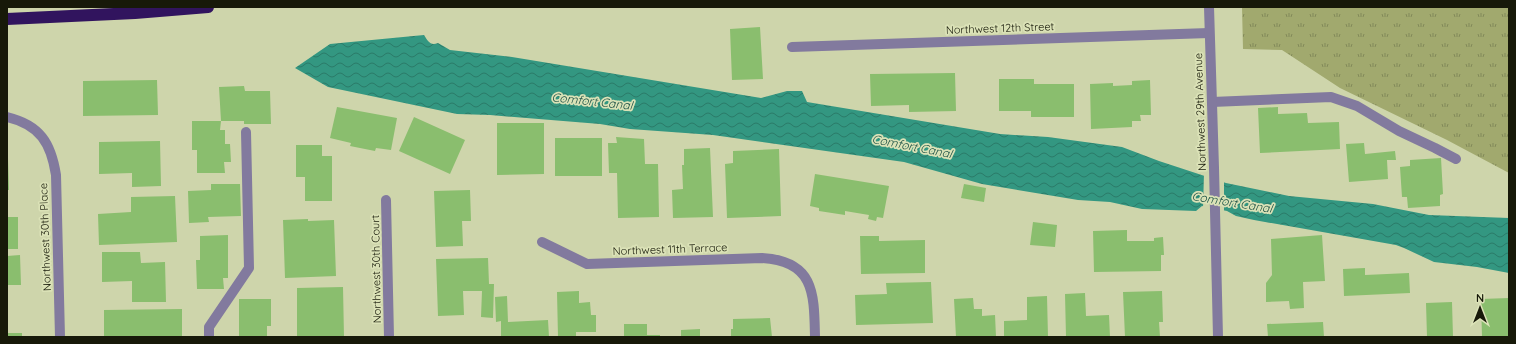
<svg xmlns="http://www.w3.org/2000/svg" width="1516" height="344" font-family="Quicksand,sans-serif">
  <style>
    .grass { fill: url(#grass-tufts) }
    .water { fill: url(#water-waves) }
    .pier { fill: #ced5ab }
    .building { fill: #8abe6e }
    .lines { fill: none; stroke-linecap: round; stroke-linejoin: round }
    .service { stroke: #827a9e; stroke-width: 10 }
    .minor { stroke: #827a9e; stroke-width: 10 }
    .tertiary { stroke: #827a9e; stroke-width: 10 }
    .motorway { stroke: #31145e; stroke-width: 12 }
    .labels { text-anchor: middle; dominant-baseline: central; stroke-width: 3.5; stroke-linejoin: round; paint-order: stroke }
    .street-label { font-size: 11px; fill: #171909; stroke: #dbe2b7 }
    .water-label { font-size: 12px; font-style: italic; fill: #1b5145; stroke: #dbe2b7 }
  </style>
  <defs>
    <pattern id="grass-tufts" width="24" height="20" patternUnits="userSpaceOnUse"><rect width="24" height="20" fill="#a1a96e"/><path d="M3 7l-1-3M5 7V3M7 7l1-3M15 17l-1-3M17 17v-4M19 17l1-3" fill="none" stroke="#828959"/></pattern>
    <pattern id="water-waves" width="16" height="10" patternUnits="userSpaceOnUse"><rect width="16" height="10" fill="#339781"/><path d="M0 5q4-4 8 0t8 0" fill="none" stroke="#2a7a68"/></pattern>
  </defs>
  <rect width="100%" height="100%" fill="#ced5ab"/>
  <!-- grass -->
  <path class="grass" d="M 1242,7 L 1509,7 L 1509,173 L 1447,140 L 1340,88 L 1282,50 L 1243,49 Z"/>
  <!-- water -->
  <path class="water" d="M 424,35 C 428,41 430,46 438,43 L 450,50 L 512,57 L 761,98 L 787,91 L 802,91 L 807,102 L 1000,134 L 1048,137 L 1122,147 L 1159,161 L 1226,183 L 1289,196 L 1373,204 L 1429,215 L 1509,218 L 1509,273 L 1477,267 L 1434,262 L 1404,248 L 1396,245 L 1254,220 L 1236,216 L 1227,211 L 1202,206 L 1196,211 L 1142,209 L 1110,202 L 1078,200 L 982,184 L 904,162 L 713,135 L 630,129 L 600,124 L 490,115 L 457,114 L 328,87 L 295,68 L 330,44 Z"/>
  <!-- pier -->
  <path class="pier" d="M 1204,173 L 1224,180 L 1224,212 L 1203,208 Z"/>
  <!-- building -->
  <path class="building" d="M 760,27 L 763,79 L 732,80 L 730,29 Z
    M 955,73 L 956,111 L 909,112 L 909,105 L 871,106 L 870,74 Z
    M 999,79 L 1034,79 L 1034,84 L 1074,84 L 1074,117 L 1031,117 L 1031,111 L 999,111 Z
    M 157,80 L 158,115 L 83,116 L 83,81 Z
    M 1150,80 L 1151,115 L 1140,115 L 1141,121 L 1132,121 L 1132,127 L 1091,129 L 1090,84 L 1113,83 L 1113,86 L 1132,85 L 1132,81 Z
    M 244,86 L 245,91 L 270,91 L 271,124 L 244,124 L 244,121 L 221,121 L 220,130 L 225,130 L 225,144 L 230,144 L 231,162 L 224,162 L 225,173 L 197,173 L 197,150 L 192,150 L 192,121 L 221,121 L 219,87 Z
    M 337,107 L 397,118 L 391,150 L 376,148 L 375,151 L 350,146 L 351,143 L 330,138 Z
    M 1278,107 L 1278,114 L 1307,113 L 1308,123 L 1339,122 L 1340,149 L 1260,153 L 1258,108 Z
    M 414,117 L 465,140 L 450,174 L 399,151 Z
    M 497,123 L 544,123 L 544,174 L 497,175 Z
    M 616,137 L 644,139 L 645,164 L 658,164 L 659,217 L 618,218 L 617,173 L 609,173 L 608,143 L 617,143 Z
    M 555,138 L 602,138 L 602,176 L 555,176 Z
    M 160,141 L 161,186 L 132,187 L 132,173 L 99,174 L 99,142 Z
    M 1364,143 L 1365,154 L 1395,151 L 1396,160 L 1387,160 L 1388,179 L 1349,182 L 1346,144 Z
    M 296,145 L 322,145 L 322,156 L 332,156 L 332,201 L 305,201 L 305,177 L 296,177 Z
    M 710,148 L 713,217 L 673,218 L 672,190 L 683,189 L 682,165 L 684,165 L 684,149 Z
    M 779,149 L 781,216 L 727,218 L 725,164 L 733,163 L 733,151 Z
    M 7,158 L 8,158 L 9,190 L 7,190 Z
    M 1441,158 L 1443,194 L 1440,195 L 1440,206 L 1408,208 L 1407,197 L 1402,197 L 1400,167 L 1410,166 L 1410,160 Z
    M 815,174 L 889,186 L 883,218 L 877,217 L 876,221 L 868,219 L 869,215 L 845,211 L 845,215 L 819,211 L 819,208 L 810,206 Z
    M 211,184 L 240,184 L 241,216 L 208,217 L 209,222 L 189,223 L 188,191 L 211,190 Z
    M 964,184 L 986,188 L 984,202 L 961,198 Z
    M 470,190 L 471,221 L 462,221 L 463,246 L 436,247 L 434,191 Z
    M 175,196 L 177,242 L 99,245 L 98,214 L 131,212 L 131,197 Z
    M 7,217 L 18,217 L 18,249 L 7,249 Z
    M 308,219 L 308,221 L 334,220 L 336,276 L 285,278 L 283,220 Z
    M 1033,222 L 1057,225 L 1055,247 L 1030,245 Z
    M 1127,230 L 1127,241 L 1154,241 L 1154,238 L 1163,237 L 1164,255 L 1161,255 L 1161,271 L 1094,272 L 1093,231 Z
    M 228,235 L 228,278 L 223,278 L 224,289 L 197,289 L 196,260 L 200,260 L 200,236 Z
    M 1322,235 L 1325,281 L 1303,282 L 1304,308 L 1290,309 L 1289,301 L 1266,302 L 1266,283 L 1272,275 L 1271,239 Z
    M 860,236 L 879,236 L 879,241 L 925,240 L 925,273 L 861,274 Z
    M 102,252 L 140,252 L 141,263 L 165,262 L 166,302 L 132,302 L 132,281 L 102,282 Z
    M 20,255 L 21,285 L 7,285 L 7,256 Z
    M 488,258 L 489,284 L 494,284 L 493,318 L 481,317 L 482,291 L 463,291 L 464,315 L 438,316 L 436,259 Z
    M 1365,268 L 1365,275 L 1409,273 L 1410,293 L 1344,296 L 1343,269 Z
    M 931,282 L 933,323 L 856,325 L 855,295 L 887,294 L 886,283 Z
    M 343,287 L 344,337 L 297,337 L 297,288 Z
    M 579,291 L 579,303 L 590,302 L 591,315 L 596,315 L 596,332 L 576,332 L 576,337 L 558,337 L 557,292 Z
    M 1162,291 L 1163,322 L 1159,322 L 1160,337 L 1125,337 L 1123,292 Z
    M 1085,293 L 1086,316 L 1109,315 L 1110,337 L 1066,337 L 1065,294 Z
    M 507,296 L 508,322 L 548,320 L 549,337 L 501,337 L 501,321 L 496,322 L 495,297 Z
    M 1047,296 L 1048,337 L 1004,337 L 1004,321 L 1027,320 L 1027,297 Z
    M 973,298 L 974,309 L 982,309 L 982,316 L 995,315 L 996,337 L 956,337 L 954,299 Z
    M 1509,298 L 1509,337 L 1482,337 L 1481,299 Z
    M 239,299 L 271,299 L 271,326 L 267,326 L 267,337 L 239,337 Z
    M 1452,302 L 1453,337 L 1427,337 L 1426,303 Z
    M 182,309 L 182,337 L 104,337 L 104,310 Z
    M 770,318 L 772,337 L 731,337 L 731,329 L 733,329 L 733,319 Z
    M 1323,322 L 1324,337 L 1268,337 L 1267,324 Z
    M 624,324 L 647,324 L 647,335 L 660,335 L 660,337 L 624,337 Z
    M 700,329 L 700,337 L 681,337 L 681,330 Z
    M 7,333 L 22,333 L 22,337 L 7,337 Z"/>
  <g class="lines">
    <!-- service -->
    <path class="service" d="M 209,337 L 209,327 L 249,268 L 246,132"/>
    <!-- minor -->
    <path class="minor" d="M 792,47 L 1209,33
      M 1212,102 L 1331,97 L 1357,106 L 1399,131 L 1435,148 L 1456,159
      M 7,117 C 40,125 51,143 56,175 L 60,337
      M 386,200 L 389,337
      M 542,242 L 587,264 L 762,258 C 815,261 814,294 815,337"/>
    <!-- tertiary -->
    <path class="tertiary" d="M 1209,7 L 1214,168 L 1218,337"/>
    <!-- motorway -->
    <path class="motorway" d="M 7,19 L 135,13 L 208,7"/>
  </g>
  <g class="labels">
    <!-- street labels -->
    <g class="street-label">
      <text transform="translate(1000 28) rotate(-2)">Northwest 12th Street</text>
      <text transform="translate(1200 112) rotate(-92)">Northwest 29th Avenue</text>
      <text transform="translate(45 237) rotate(-92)">Northwest 30th Place</text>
      <text transform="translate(670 249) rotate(-2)">Northwest 11th Terrace</text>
      <text transform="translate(376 269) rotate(-91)">Northwest 30th Court</text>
    </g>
    <!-- water labels -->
    <g class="water-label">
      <text transform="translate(592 101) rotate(6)">Comfort Canal</text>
      <text transform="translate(912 146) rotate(11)">Comfort Canal</text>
      <text transform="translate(1232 202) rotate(9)">Comfort Canal</text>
    </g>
  </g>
  <!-- border -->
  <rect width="1516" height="344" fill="none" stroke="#171909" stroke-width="16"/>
  <!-- north arrow -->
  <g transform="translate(1480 308)" stroke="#dbe2b7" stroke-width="3" paint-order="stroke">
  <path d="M0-3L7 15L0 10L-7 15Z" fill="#171909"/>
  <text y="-6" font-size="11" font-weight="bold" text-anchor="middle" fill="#171909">N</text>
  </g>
</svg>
